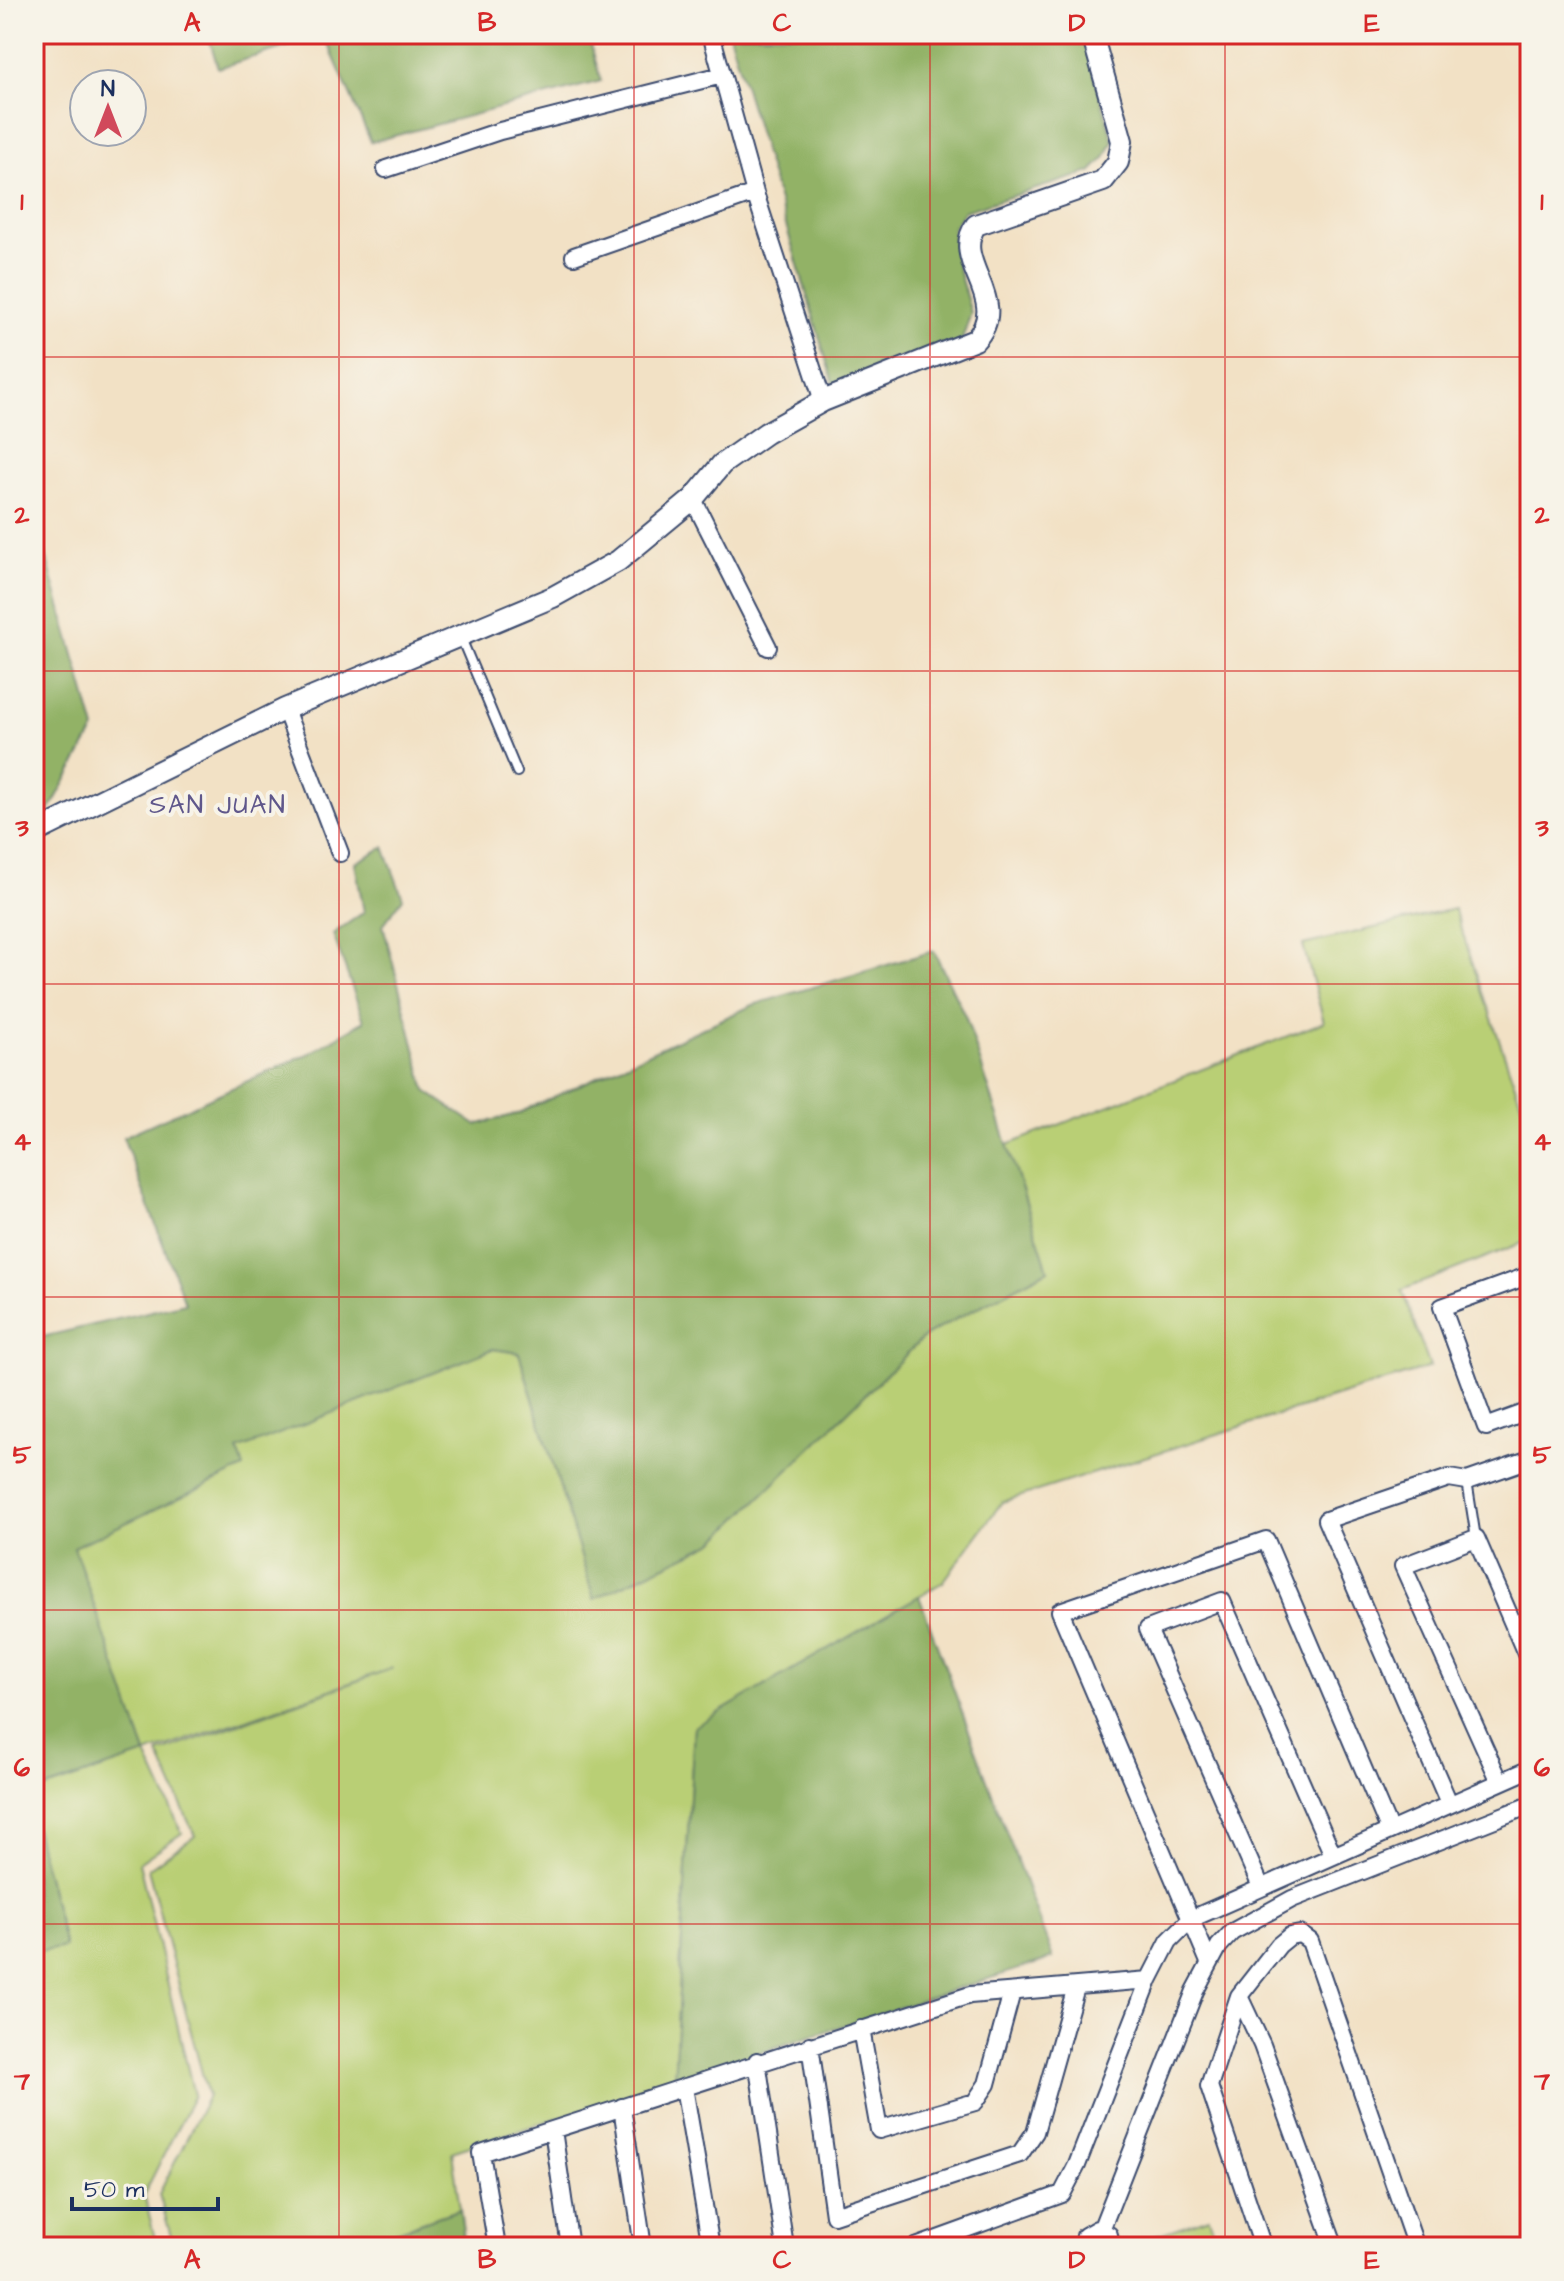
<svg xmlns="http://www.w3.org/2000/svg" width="1564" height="2281" font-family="'Architects Daughter',sans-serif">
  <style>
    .green { fill: #b9cf74; stroke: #6a7f69; stroke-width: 2 }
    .forest { fill: #92b266; stroke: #567062; stroke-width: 2 }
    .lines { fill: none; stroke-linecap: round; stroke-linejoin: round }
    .service-casing { stroke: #3b4a6d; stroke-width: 12 }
    .minor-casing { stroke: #3b4a6d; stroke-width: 20 }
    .tertiary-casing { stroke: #3b4a6d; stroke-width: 24 }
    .service { stroke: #fff; stroke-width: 8 }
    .minor { stroke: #fff; stroke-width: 16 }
    .tertiary { stroke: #fff; stroke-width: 20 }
    .grid { fill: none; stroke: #d62828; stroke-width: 2; stroke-opacity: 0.55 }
    .labels { text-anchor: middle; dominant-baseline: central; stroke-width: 8; stroke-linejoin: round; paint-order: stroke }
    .quarter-label { font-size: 26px; letter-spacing: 2px; fill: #5f578b; stroke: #f7f3e8 }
    .neatline { fill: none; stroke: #d62828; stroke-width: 3 }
    .grid-label { font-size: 26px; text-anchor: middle; font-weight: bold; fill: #d62828 }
  </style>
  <rect width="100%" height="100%" fill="#f7f3e8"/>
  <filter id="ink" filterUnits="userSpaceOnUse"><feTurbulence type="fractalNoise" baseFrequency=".0125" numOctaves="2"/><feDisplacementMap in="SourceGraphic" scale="16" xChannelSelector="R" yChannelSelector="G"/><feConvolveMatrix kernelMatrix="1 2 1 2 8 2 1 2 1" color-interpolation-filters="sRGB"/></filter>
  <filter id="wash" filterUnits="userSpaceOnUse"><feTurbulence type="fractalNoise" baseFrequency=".006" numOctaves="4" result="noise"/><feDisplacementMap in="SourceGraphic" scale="32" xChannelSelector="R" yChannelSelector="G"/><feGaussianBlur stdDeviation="1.8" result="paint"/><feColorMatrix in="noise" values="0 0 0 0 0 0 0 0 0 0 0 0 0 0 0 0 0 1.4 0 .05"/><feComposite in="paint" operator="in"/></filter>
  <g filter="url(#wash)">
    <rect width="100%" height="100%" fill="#f2e1c5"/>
    <!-- green -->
    <path class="green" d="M 1454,909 L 1530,1129 L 1530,1240 L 1402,1290 L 1430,1367 L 1002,1502 L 943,1582 L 694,1727 L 674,2080 L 452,2152 L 460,2209 L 351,2247 L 174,2247 L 159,2194 L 208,2096 L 148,1869 L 195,1836 L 158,1753 L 393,1668 L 146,1754 L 182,1833 L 139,1863 L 194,2095 L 144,2194 L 157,2247 L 34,2247 L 34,1953 L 65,1946 L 34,1825 L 34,1792 L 146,1754 L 73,1547 L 243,1468 L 237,1450 L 493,1349 L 519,1353 L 594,1598 L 714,1542 L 926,1335 L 1048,1270 L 1007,1145 L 1324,1022 L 1303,945 Z
      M 1209,2217 L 1219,2247 L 1148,2247 L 1145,2239 Z"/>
    <!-- forest -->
    <path class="forest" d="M 208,34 L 588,34 L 601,81 L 371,142 L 324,35 L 218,68 Z
      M 729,34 L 1083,34 L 1113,141 L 1105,158 L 1091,172 L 964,211 L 953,228 L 954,255 L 971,313 L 961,343 L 834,386 Z
      M 34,527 L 44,549 L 95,729 L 44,820 L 34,825 Z
      M 384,847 L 403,898 L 383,925 L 426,1091 L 476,1125 L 517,1114 L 753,1005 L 934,951 L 966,1018 L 1048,1270 L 926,1335 L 714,1542 L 594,1599 L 519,1353 L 493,1349 L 238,1450 L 244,1468 L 74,1547 L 146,1754 L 34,1792 L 34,1755 L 40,1752 L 34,1732 L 34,1339 L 185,1303 L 123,1137 L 310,1053 L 364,1021 L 333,934 L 364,912 L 355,863 Z
      M 919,1596 L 1053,1958 L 674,2080 L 694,1727 Z
      M 34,1825 L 65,1947 L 34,1953 Z
      M 460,2209 L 465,2247 L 351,2247 Z"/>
  </g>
  <g filter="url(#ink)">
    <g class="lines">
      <!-- service casing -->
      <g class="service-casing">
        <path id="service" d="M 461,638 L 517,772
          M 1467,1481 L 1476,1538"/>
      </g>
      <!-- minor casing -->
      <g class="minor-casing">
        <path id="minor" d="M 711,34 L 755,193 L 823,401
          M 386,169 L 500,131 L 722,75
          M 574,256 L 755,193
          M 693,499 L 768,647
          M 285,709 L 340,853
          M 1530,1275 L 1442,1307 L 1486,1427 L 1530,1411
          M 1500,1782 L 1403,1566 L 1476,1538 L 1530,1663
          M 1449,1803 L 1326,1520 L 1449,1478 L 1467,1481 L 1530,1459
          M 1261,1887 L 1148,1629 L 1222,1601 L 1333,1855
          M 1209,1962 L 1060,1611 L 1266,1540 L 1389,1829
          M 1239,1996 L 1262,2045 L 1335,2247
          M 861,2029 L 879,2130 L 975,2102 L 987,2084 L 1012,1992
          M 810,2045 L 834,2215 L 1020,2154 L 1035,2132 L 1076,1987
          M 757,2061 L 785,2247
          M 684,2087 L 711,2247
          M 622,2107 L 643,2247
          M 553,2130 L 570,2247
          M 1101,2230 L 1195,1991 L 1219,1946 L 1232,1932 L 1292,1899 L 1530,1805
          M 497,2247 L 481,2153 L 970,1995 L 1149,1980
          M 916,2247 L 1062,2194 L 1077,2165 L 1149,1980 L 1169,1941 L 1191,1919 L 1530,1769
          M 1083,2247 L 1085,2236 L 1097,2229 L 1109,2235 L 1111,2247
          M 1263,2247 L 1209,2086 L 1239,1996 L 1279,1945 L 1290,1936 L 1300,1934 L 1310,1941 L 1416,2247"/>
      </g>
      <!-- tertiary casing -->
      <g class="tertiary-casing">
        <path id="tertiary" d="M 34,833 L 285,709 L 553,597 L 618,561 L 693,499 L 722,464 L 766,433 L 823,401 L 975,340 C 1013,300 949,262 976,225 L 1103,181 L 1118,162 L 1122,141 L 1092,34"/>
      </g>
      <!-- service -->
      <use href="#service" class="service"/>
      <!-- minor -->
      <use href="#minor" class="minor"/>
      <!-- tertiary -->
      <use href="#tertiary" class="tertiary"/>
    </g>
  </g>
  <!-- grid -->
  <path class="grid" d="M 339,34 L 339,2247M 634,34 L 634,2247M 930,34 L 930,2247M 1225,34 L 1225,2247M 34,357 L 1530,357M 34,671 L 1530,671M 34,984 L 1530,984M 34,1297 L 1530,1297M 34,1610 L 1530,1610M 34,1924 L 1530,1924"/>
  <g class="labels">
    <!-- quarter labels -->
    <g class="quarter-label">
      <text x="218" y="805">SAN JUAN</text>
    </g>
  </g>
  <!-- margin -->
  <rect width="1564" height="2281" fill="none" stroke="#f7f3e8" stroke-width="88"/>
  <!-- north arrow -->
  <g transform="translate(108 108)"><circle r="38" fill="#f7f3e8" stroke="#9fa5b1" stroke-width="2"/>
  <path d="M0-6L14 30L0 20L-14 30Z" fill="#d1495b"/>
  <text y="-12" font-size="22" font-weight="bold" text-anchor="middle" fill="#1b2f5e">N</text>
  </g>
  <!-- scale -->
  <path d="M72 2197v12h146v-12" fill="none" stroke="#1b2f5e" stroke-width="4"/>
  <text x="84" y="2197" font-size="24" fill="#1b2f5e" stroke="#f7f3e8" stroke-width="6" paint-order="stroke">50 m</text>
  <rect x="44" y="44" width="1476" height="2193" class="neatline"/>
  <g class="grid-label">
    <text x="192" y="31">A</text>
    <text x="487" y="31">B</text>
    <text x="782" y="31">C</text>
    <text x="1077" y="31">D</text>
    <text x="1372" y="31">E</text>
    <text x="22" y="210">1</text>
    <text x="1542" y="210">1</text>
    <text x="22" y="523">2</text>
    <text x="1542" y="523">2</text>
    <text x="22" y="836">3</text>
    <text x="1542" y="836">3</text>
    <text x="22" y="1150">4</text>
    <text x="1542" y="1150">4</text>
    <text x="22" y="1463">5</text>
    <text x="1542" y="1463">5</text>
    <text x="22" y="1776">6</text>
    <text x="1542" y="1776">6</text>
    <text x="22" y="2089">7</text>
    <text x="1542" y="2089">7</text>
    <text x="192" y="2268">A</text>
    <text x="487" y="2268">B</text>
    <text x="782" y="2268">C</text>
    <text x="1077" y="2268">D</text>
    <text x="1372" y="2268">E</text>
  </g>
</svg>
